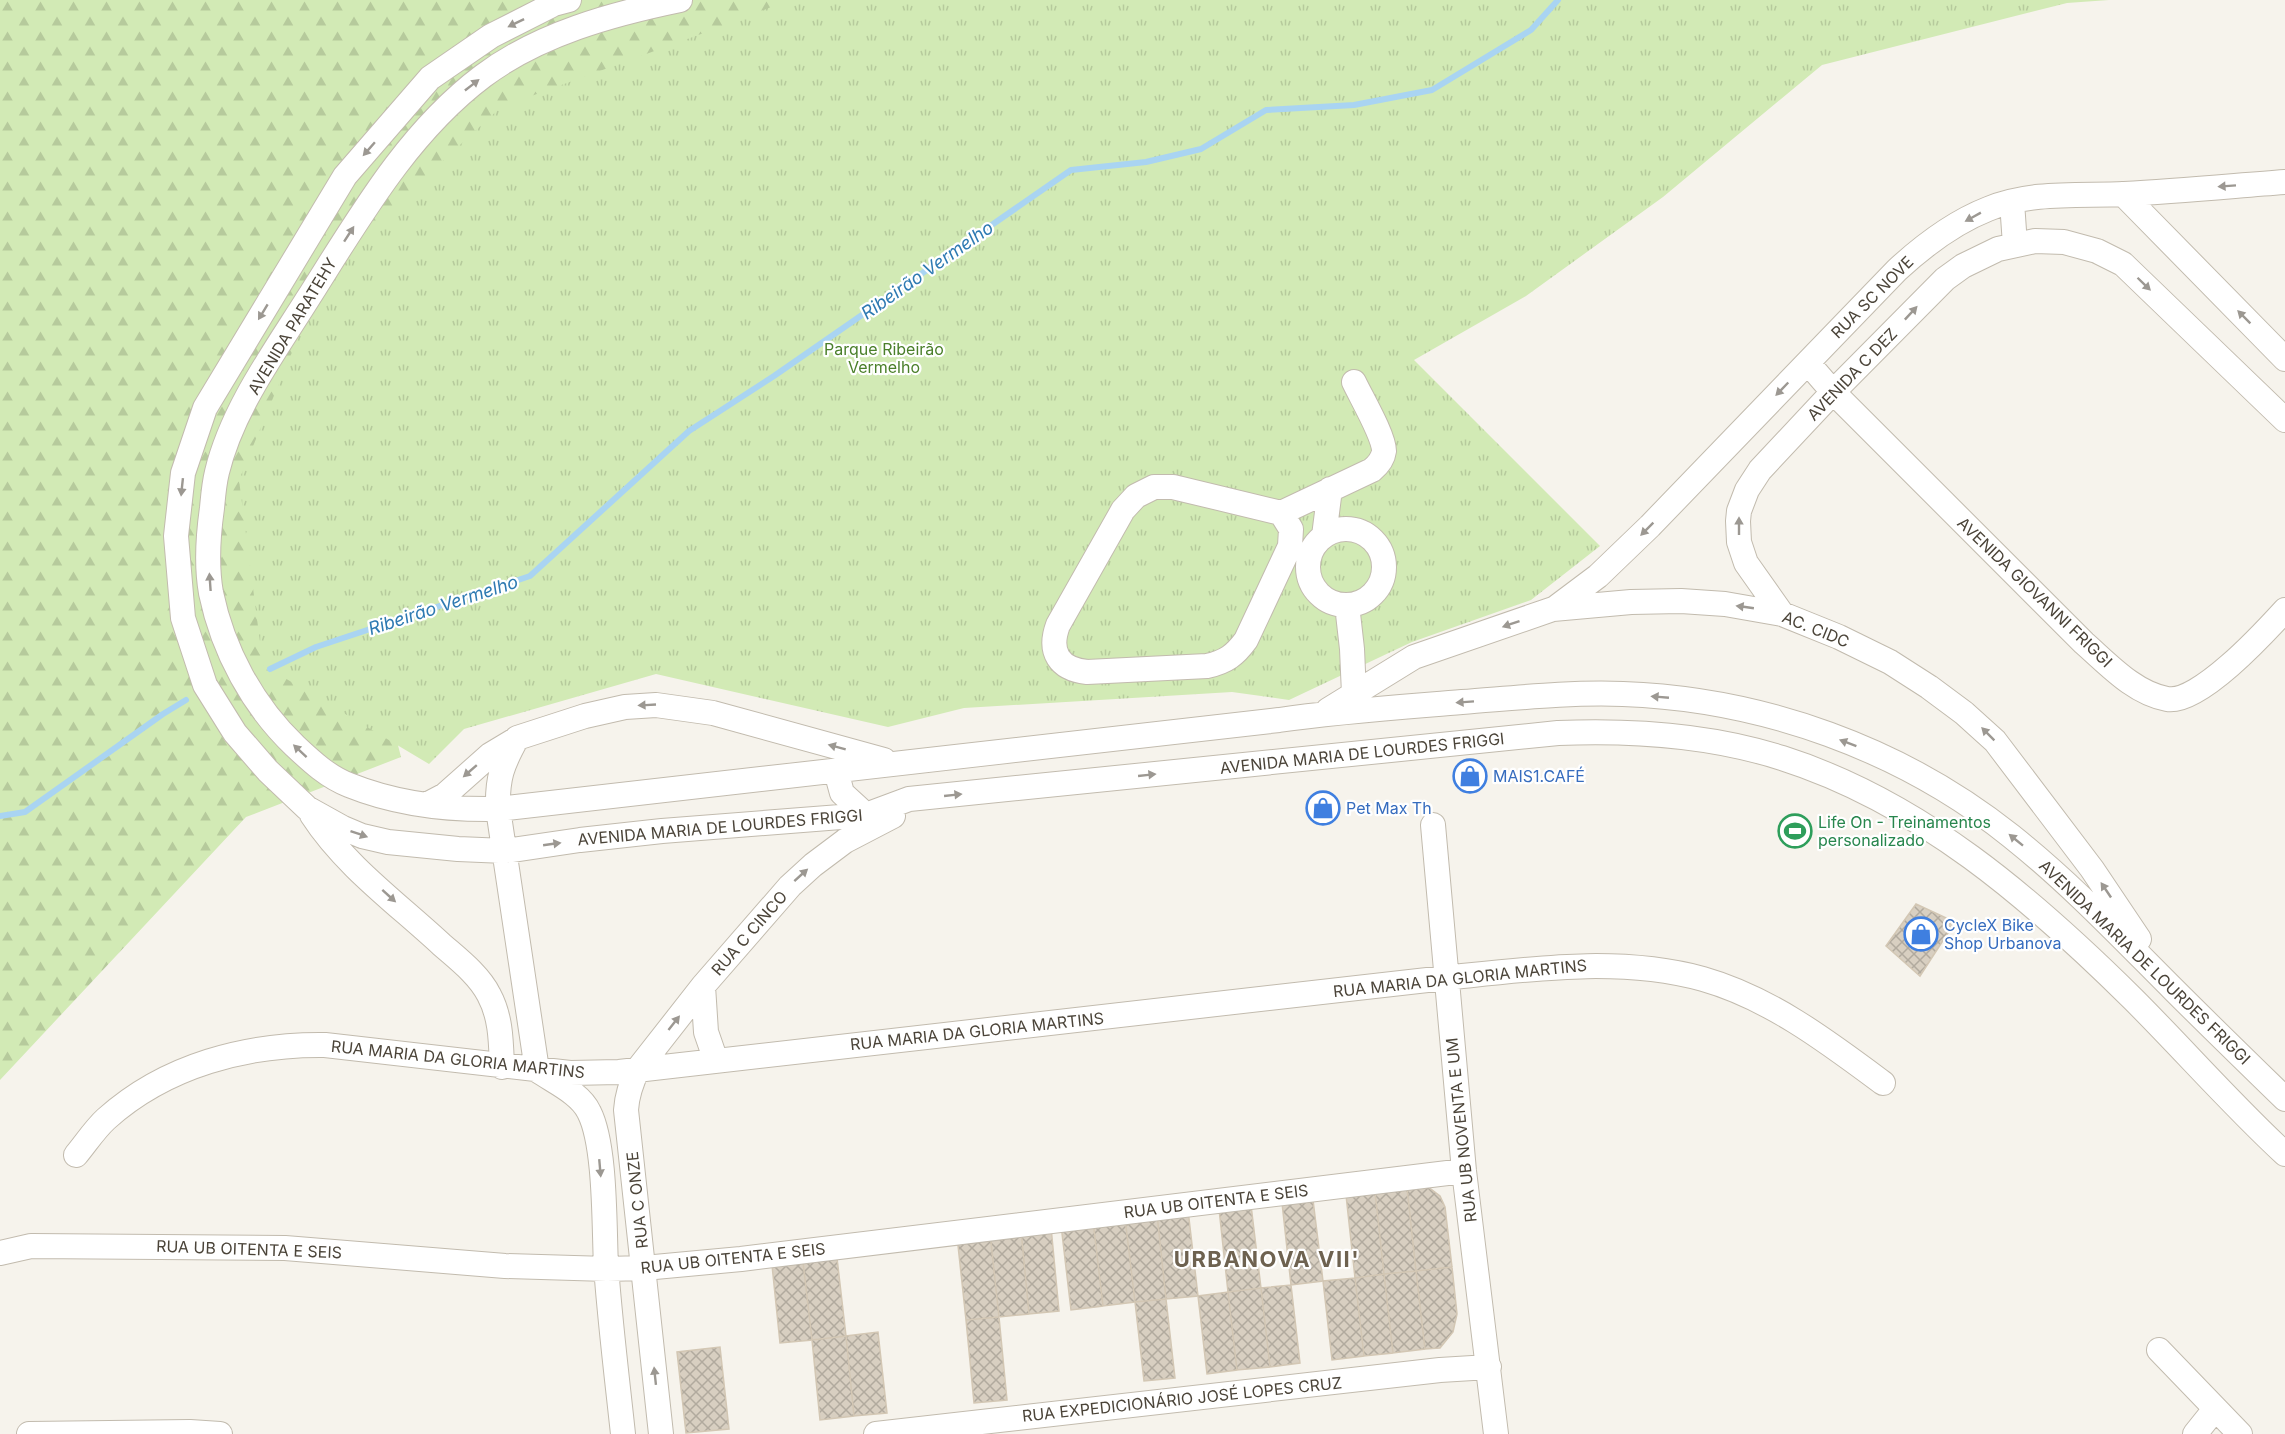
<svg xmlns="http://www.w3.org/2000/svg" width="2285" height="1434" font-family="Inter,sans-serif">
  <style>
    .forest { fill: url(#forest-firs) }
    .park { fill: url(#park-tufts) }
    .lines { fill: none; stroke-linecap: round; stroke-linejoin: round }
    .stream { stroke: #a9d4f2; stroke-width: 6 }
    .building { fill: url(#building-cross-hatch); stroke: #d3c7b4; stroke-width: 1.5 }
    .minor-casing { stroke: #c2bbae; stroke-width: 26 }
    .minor { stroke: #fff; stroke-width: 24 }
    .oneway { fill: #9c9892 }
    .labels { text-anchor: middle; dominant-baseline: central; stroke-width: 4.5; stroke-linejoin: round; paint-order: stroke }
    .street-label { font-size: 16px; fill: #4b4439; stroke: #fff }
    .park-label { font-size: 16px; fill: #4a7f2a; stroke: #fff }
    .shop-label { font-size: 16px; fill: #366cbe; stroke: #fff; text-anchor: start }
    .leisure-label { font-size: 16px; fill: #27864d; stroke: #fff; text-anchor: start }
    .water-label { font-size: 18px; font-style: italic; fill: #2e7ab2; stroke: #fff }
    .district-label { font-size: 22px; font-weight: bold; letter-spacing: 1.5px; fill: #6e6250; stroke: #fff }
  </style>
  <defs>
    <pattern id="forest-firs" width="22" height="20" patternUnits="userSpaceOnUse" patternTransform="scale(1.5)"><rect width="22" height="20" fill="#d2eab5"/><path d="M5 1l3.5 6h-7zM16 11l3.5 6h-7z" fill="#b6ca9c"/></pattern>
    <pattern id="park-tufts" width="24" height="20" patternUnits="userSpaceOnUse" patternTransform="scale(1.5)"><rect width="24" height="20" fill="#d2eab5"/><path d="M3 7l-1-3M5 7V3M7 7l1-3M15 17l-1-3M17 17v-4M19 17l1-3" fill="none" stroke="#b6ca9c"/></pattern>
    <pattern id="building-cross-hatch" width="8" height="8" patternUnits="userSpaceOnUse" patternTransform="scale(1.5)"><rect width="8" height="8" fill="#d8cfc1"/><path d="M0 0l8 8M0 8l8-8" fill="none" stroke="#b1aa9e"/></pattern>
  </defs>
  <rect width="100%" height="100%" fill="#f6f3ec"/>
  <!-- forest -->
  <path class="forest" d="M 0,0 L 1953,0 L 370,636 L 401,757 L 246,817 L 0,1080 Z"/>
  <!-- park -->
  <path class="park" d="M 788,0 L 2109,0 L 2067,3 L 1822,65 L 1663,197 L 1526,296 L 1414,360 L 1600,546 L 1531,600 L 1412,642 L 1289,700 L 1232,692 L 964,708 L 888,727 L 656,674 L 464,729 L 429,764 L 263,665 L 239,480 L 327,268 L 501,107 L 742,19 Z"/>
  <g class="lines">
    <!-- stream -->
    <path class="stream" d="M 270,669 L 316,647 L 530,576 L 689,431 L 774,376 L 1071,170 L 1146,162 L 1201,149 L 1266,110 L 1354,105 L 1432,90 L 1531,30 L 1558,0
      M 0,816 L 25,812 L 163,714 L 186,700"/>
  </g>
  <!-- building -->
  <path class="building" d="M 1916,904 L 1955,922 L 1920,976 L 1886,946 Z
    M 1427,1186 L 1440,1196 L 1445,1207 L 1452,1267 L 1416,1271 L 1407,1188 Z
    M 1407,1188 L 1416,1271 L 1384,1274 L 1375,1192 Z
    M 1375,1192 L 1384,1274 L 1355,1278 L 1346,1195 Z
    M 1313,1200 L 1323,1281 L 1291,1285 L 1282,1203 Z
    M 1251,1205 L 1261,1288 L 1228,1292 L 1219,1209 Z
    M 1188,1210 L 1198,1296 L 1166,1299 L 1157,1214 Z
    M 1157,1214 L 1166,1299 L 1135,1302 L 1125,1218 Z
    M 1125,1218 L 1135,1302 L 1103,1306 L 1093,1221 Z
    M 1093,1221 L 1103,1306 L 1071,1310 L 1061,1225 Z
    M 1051,1227 L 1059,1311 L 1029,1314 L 1021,1230 Z
    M 1021,1230 L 1029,1314 L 999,1317 L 990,1233 Z
    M 990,1233 L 999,1317 L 966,1320 L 957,1236 Z
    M 837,1258 L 846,1336 L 812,1340 L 803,1262 Z
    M 803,1262 L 812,1340 L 780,1343 L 772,1265 Z
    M 1452,1267 L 1457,1314 L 1453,1332 L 1440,1348 L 1425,1349 L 1416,1271 Z
    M 1416,1271 L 1425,1349 L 1393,1353 L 1384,1274 Z
    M 1384,1274 L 1393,1353 L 1364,1356 L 1355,1278 Z
    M 1355,1278 L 1364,1356 L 1332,1360 L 1323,1281 Z
    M 1291,1285 L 1300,1363 L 1270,1367 L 1261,1288 Z
    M 1261,1288 L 1270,1367 L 1237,1370 L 1228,1292 Z
    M 1228,1292 L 1237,1370 L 1207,1374 L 1198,1296 Z
    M 1166,1299 L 1175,1378 L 1144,1381 L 1135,1302 Z
    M 999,1317 L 1007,1400 L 974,1403 L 966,1320 Z
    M 878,1332 L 887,1413 L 854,1416 L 846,1336 Z
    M 846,1336 L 854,1416 L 820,1420 L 812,1340 Z
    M 720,1347 L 729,1429 L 686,1433 L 677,1352 Z"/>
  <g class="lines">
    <!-- minor casing -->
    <g class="minor-casing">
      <path id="minor" d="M 569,0 L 554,4 L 491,36 L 430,78 L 345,176 L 205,408 L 183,473 L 176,536 L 183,618 L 205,685 L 235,733 L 268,771 L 307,808 L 343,828 L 362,836 L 388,842 L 458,849 L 505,851 L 580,840 L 662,831 L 866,815 L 909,799 L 1558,733 C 1632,730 1710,735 1782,758 C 1920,802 2031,898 2133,999 C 2184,1050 2232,1105 2285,1154
        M 680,0 C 612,14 539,34 483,76 C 406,134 358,220 307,300 C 273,354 232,410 217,472 C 214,484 213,497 212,508 C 208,536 206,565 211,593 C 223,651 253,706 295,746 C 311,761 328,777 349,785 C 396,804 448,810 498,809 L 1279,720 C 1340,711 1401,707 1462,702 C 1516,698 1569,692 1623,694 C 1763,699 1902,749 2011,836 C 2070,883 2121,937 2174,990 C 2211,1027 2248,1063 2285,1099
        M 2123,194 L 2285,359
        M 2012,202 L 2015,245
        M 1808,363 L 1833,392 L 2084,643 C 2108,664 2134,693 2167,699 C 2198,705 2264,633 2285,610
        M 1281,513 L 1291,529 L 1290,546 L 1246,640 C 1235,655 1226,662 1207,666 L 1087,672 C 1059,669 1048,652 1058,625 L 1123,510 L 1136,496 L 1154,487 L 1173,487 L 1281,513 L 1372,470 C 1378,465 1383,459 1384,451 C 1384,436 1361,397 1354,382
        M1308 567a38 38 0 1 1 76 0a38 38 0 1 1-76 0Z
        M 1324,536 L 1330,489
        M 1347,605 L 1352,649 L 1354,694
        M 1554,609 L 1598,576 L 1650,526 L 1897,270 C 1923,246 1955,222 1988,209 C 2031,191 2079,196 2124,194 C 2178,191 2232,186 2285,182
        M 1782,614 L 1746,563 L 1739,542 L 1738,521 L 1739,511 L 1747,490 L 1760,470 L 1833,392 L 1945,279 L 1963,266 L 1998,249 L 2035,241 L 2064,242 L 2097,251 L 2123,264 L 2285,420
        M 1328,710 L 1414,657 L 1553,609 L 1631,602 L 1681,601 L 1725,604 L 1782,614 L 1839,637 L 1890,662 L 1929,687 L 1964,713 L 1995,741 L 2092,869 L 2139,939
        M 836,771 L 842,793 L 866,815
        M 426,805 L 445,795 L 490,755 L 515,740
        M 312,815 C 345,866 398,904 442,945 C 458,959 479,975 489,995 C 501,1017 501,1042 502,1067
        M 1433,825 L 1464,1171 L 1496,1434
        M 703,986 L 706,1032 L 716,1061
        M 76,1155 C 86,1143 95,1129 106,1119 C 166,1065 247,1044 325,1045 L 570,1073 L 619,1072 L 1445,978 C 1531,969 1618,956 1703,979 C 1770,998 1828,1042 1883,1083
        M 0,1253 L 31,1246 L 285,1248 L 505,1266 L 607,1269 L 644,1268 L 741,1259 L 1464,1171
        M 2159,1350 L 2240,1434
        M 29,1434 L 190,1432 L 220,1434
        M 623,1434 C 617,1378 610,1322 606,1266 C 604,1227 606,1145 589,1112 C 580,1093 554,1082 537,1070 L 498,809 C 497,778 502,765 517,738 L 585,716 L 625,707 L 656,705 L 713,713 L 884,760
        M 661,1434 L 626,1110 C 627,1094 631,1083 638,1069 L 703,986 L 790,886 L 813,865 L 845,841 L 893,816
        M 876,1434 L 1440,1370 L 1489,1367
        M 2195,1434 L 2215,1409"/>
    </g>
    <!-- minor -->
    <use href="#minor" class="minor"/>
  </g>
  <!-- one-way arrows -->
  <defs><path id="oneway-solid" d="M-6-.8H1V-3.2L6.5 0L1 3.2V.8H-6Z" transform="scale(1.5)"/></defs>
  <g class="oneway">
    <use href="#oneway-solid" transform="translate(516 23) rotate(154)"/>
    <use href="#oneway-solid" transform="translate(472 85) rotate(-38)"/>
    <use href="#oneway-solid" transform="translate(369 149) rotate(131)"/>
    <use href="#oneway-solid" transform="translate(2227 186) rotate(176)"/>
    <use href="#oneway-solid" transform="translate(1973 217) rotate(151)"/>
    <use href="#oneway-solid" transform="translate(349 234) rotate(-57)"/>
    <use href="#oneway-solid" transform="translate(2144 284) rotate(44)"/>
    <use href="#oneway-solid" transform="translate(263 312) rotate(121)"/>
    <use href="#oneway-solid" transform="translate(1911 313) rotate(-47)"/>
    <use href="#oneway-solid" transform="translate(2244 317) rotate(-135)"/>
    <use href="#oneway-solid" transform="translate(1782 389) rotate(134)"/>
    <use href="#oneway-solid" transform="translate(182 487) rotate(96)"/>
    <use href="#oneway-solid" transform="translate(1739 526) rotate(-90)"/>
    <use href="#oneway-solid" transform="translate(1647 529) rotate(135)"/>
    <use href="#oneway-solid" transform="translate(210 582) rotate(-94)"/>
    <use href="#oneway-solid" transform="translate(1745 607) rotate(-172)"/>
    <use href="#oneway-solid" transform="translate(1511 624) rotate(161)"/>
    <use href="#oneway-solid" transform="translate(1660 697) rotate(-175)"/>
    <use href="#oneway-solid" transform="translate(1465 702) rotate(176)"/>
    <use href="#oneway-solid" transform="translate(647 705) rotate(177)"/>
    <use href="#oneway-solid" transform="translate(1988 734) rotate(-135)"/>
    <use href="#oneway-solid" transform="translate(1848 743) rotate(-159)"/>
    <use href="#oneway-solid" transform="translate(837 747) rotate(-165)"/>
    <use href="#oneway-solid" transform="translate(300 751) rotate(-137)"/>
    <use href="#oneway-solid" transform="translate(470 771) rotate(139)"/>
    <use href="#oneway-solid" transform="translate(1147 775) rotate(-6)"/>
    <use href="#oneway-solid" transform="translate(953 795) rotate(-6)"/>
    <use href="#oneway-solid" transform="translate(359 834) rotate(19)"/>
    <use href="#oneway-solid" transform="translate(2016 840) rotate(-141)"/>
    <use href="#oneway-solid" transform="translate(552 844) rotate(-8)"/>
    <use href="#oneway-solid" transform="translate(801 875) rotate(-42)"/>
    <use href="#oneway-solid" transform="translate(2106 890) rotate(-124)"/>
    <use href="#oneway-solid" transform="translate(389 896) rotate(42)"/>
    <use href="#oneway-solid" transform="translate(674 1023) rotate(-52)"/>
    <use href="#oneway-solid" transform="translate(600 1168) rotate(85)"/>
    <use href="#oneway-solid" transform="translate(655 1376) rotate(-96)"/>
  </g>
  <!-- icons -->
  <defs>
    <g id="shop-ring" transform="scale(1.725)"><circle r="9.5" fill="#fff" stroke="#3f7fe0" stroke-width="1.5"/><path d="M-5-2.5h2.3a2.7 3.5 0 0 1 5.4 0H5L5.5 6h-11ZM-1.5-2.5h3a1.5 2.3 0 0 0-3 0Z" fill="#3f7fe0"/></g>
    <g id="stadium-ring" transform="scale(1.725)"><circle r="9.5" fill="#fff" stroke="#2e9e5b" stroke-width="1.5"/><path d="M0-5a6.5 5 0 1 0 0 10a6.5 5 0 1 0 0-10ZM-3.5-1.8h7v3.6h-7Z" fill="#2e9e5b"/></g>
  </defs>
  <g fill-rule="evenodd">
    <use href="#shop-ring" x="1470" y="776"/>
    <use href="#shop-ring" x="1323" y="808"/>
    <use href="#stadium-ring" x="1795" y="831"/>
    <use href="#shop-ring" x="1921" y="934"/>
  </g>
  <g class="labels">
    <!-- street labels -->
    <g class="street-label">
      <text transform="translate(1872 297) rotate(-45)">RUA SC NOVE</text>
      <text transform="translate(292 326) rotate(-59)">AVENIDA PARATEHY</text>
      <text transform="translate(1852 374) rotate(-46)">AVENIDA C DEZ</text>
      <text transform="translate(2035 592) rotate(44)">AVENIDA GIOVANNI FRIGGI</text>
      <text transform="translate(1816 629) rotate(22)">AC. CIDC</text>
      <text transform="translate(1362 753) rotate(-6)">AVENIDA MARIA DE LOURDES FRIGGI</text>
      <text transform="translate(720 827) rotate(-5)">AVENIDA MARIA DE LOURDES FRIGGI</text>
      <text transform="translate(749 933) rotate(-49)">RUA C CINCO</text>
      <text transform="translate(2145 962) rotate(44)">AVENIDA MARIA DE LOURDES FRIGGI</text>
      <text transform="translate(1460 978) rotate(-6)">RUA MARIA DA GLORIA MARTINS</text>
      <text transform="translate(977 1031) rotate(-6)">RUA MARIA DA GLORIA MARTINS</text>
      <text transform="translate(458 1059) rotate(6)">RUA MARIA DA GLORIA MARTINS</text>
      <text transform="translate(1461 1130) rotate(-96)">RUA UB NOVENTA E UM</text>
      <text transform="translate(637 1200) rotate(-96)">RUA C ONZE</text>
      <text transform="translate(1216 1201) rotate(-7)">RUA UB OITENTA E SEIS</text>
      <text transform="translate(249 1249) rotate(2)">RUA UB OITENTA E SEIS</text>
      <text transform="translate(733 1258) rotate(-6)">RUA UB OITENTA E SEIS</text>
      <text transform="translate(1182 1399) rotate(-6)">RUA EXPEDICIONÁRIO JOSÉ LOPES CRUZ</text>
    </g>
    <!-- park labels -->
    <g class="park-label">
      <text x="884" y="349">Parque Ribeirão<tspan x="884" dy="18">Vermelho</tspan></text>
    </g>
    <!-- shop labels -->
    <g class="shop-label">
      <text x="1493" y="776">MAIS1.CAFÉ</text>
      <text x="1346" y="808">Pet Max Th</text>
      <text x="1944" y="925">CycleX Bike<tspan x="1944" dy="18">Shop Urbanova</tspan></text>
    </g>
    <!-- leisure labels -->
    <g class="leisure-label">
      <text x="1818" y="822">Life On - Treinamentos<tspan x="1818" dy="18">personalizado</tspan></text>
    </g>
    <!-- water labels -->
    <g class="water-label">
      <text transform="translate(927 270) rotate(-35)">Ribeirão Vermelho</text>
      <text transform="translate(443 605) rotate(-18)">Ribeirão Vermelho</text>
    </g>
    <!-- district labels -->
    <g class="district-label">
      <text x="1267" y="1259">URBANOVA VII'</text>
    </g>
  </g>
</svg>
